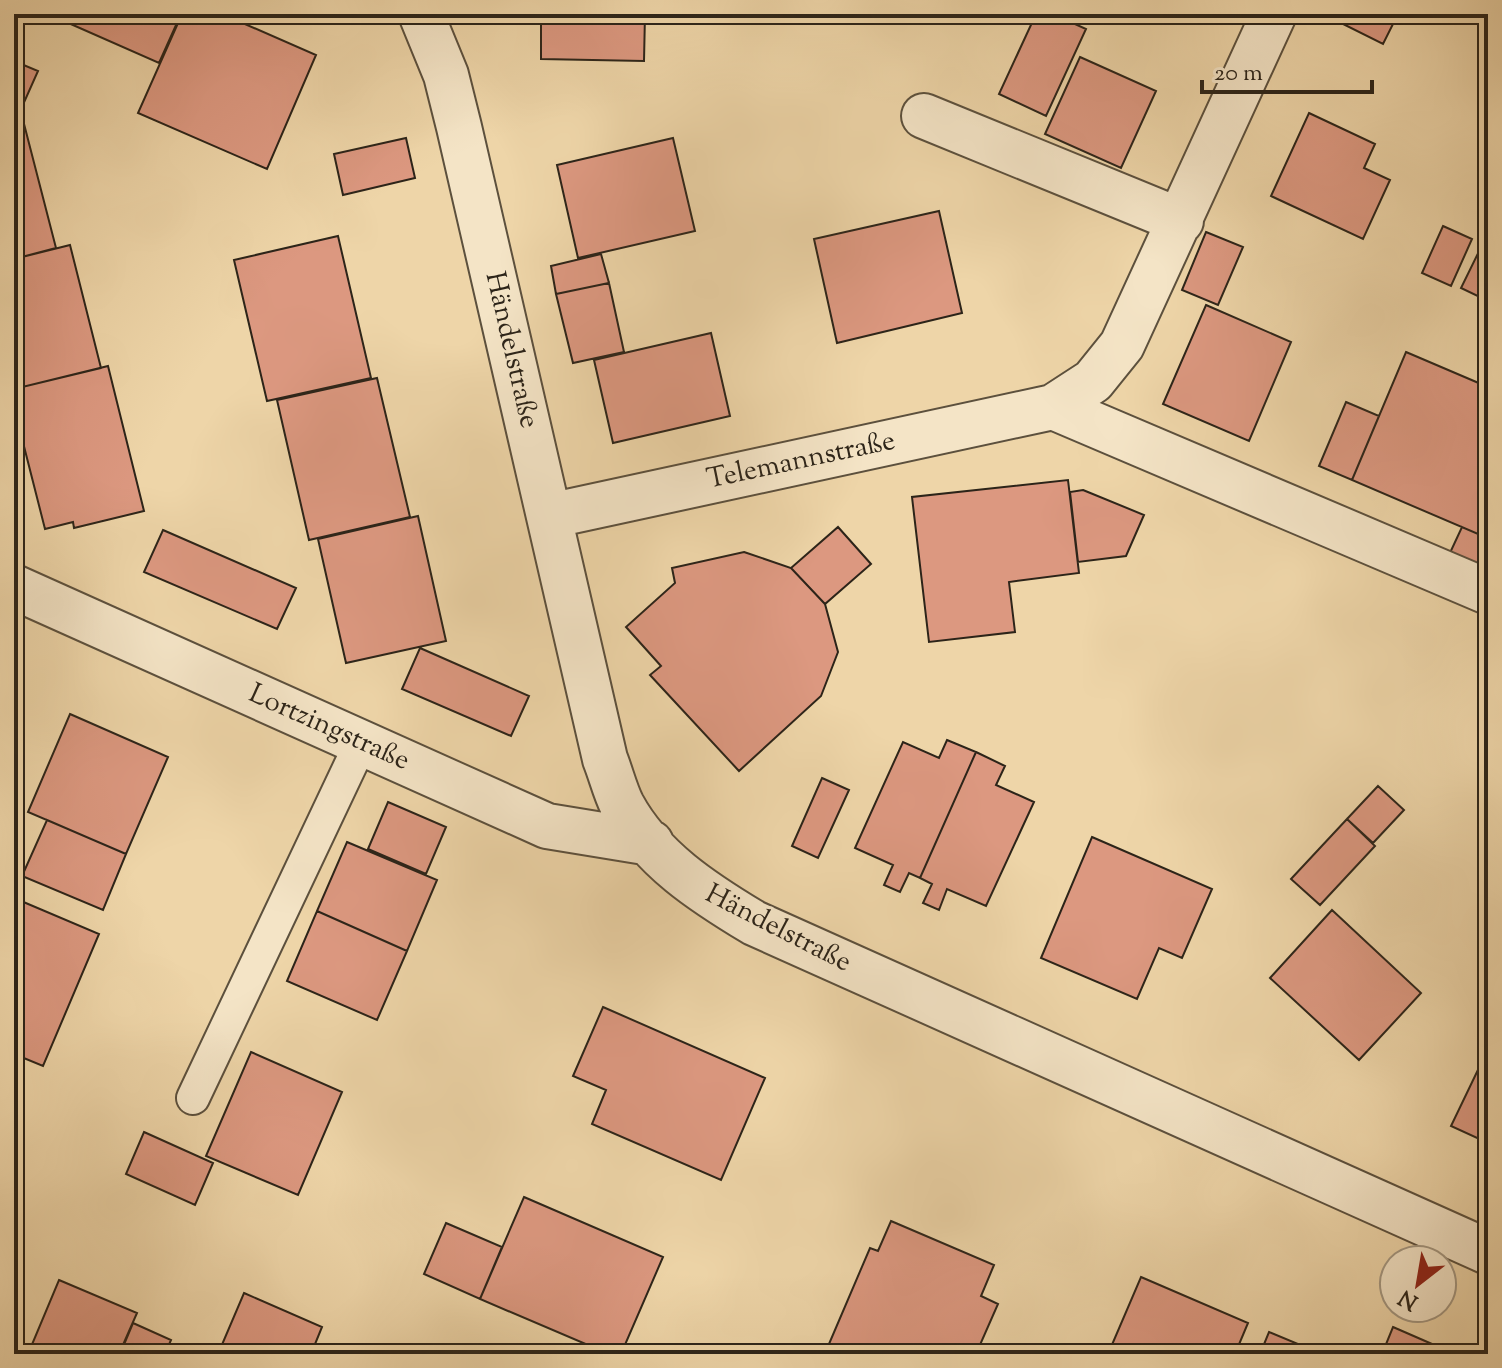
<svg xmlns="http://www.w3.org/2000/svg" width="1502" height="1368" font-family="'Sorts Mill Goudy',serif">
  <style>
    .building { fill: #dc9880; stroke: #2c2419; stroke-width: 2 }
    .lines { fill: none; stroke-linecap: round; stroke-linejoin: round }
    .service-casing { stroke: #5c503d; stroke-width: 36 }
    .minor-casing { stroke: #5c503d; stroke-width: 48 }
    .service { stroke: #f4e4c6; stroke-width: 32 }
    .minor { stroke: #f4e4c6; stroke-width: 44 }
    .labels { text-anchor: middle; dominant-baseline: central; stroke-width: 6; stroke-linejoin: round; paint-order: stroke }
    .street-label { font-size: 28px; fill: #2c2419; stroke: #f4e4c6 }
  </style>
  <rect width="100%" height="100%" fill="#eed5a8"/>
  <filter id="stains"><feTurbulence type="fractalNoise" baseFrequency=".0025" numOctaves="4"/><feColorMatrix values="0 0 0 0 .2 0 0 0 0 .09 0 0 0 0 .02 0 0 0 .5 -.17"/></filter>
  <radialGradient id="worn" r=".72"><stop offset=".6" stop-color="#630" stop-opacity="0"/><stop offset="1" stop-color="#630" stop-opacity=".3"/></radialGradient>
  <!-- building -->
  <path class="building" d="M 48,14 L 181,14 L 159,63 Z
    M 182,14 L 222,14 L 316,55 L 267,169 L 138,113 Z
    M 541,14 L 645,14 L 644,61 L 541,59 Z
    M 1036,14 L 1053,14 L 1086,29 L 1046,116 L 999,94 Z
    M 1340,14 L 1398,14 L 1383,44 L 1337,21 Z
    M 1080,57 L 1156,91 L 1121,168 L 1045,134 Z
    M 14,61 L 38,71 L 18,116 L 14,114 Z
    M 1309,113 L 1375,144 L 1364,168 L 1390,180 L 1363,239 L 1271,196 Z
    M 23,120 L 56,248 L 14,259 L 14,122 Z
    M 406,138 L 415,178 L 343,195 L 334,154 Z
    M 673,138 L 695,231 L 578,258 L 557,165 Z
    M 939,211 L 962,313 L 837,343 L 814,239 Z
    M 1443,226 L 1472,239 L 1451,286 L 1422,273 Z
    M 1206,232 L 1243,247 L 1218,305 L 1182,290 Z
    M 1488,233 L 1488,301 L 1461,288 Z
    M 338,236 L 371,378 L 267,401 L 234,260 Z
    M 70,245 L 101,368 L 14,389 L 14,259 Z
    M 601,254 L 609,283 L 556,294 L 551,266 Z
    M 609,283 L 624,352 L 573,363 L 556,294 Z
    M 1206,305 L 1291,342 L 1249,441 L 1163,404 Z
    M 711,333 L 730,416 L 613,443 L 594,360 Z
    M 1406,352 L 1488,387 L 1488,513 L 1478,534 L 1352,480 Z
    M 108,366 L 144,511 L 74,528 L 73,522 L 45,529 L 14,407 L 14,389 Z
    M 377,378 L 410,517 L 309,540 L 277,400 Z
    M 1346,402 L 1379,416 L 1352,480 L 1319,466 Z
    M 1068,480 L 1079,573 L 1009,582 L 1015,632 L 929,642 L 912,497 Z
    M 1083,490 L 1144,515 L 1126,556 L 1078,562 L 1070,492 Z
    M 1488,513 L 1488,554 L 1482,569 L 1449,555 L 1462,527 L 1478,534 Z
    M 418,516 L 446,641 L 346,663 L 318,539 Z
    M 838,527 L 871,564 L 825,604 L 791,568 Z
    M 163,530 L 296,588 L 277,629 L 144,572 Z
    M 744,552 L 791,568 L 825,604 L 838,652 L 821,696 L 739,771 L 650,675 L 661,666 L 626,627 L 675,583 L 672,568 Z
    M 420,648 L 529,696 L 511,736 L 402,689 Z
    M 70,714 L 168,757 L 126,854 L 28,812 Z
    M 947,740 L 976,752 L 920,878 L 909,873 L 900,892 L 884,885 L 893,865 L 855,848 L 903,742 L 939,758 Z
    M 976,752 L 1005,766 L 996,785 L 1034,802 L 986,906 L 947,889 L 939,910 L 923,903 L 932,884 L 920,878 Z
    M 822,778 L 849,790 L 818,858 L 792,846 Z
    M 1378,786 L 1404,810 L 1373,843 L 1347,819 Z
    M 388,802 L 446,827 L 426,874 L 368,849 Z
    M 1347,819 L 1375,846 L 1320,905 L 1291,879 Z
    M 47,820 L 126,854 L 103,910 L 22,876 Z
    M 1092,837 L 1212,889 L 1182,958 L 1159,948 L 1137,999 L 1041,958 Z
    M 347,842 L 437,880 L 407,951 L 317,911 Z
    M 14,898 L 99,934 L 43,1066 L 14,1054 Z
    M 1332,910 L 1421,993 L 1359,1060 L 1270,978 Z
    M 317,911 L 407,951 L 377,1020 L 287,981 Z
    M 603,1007 L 765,1078 L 721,1180 L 592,1124 L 606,1090 L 573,1076 Z
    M 1488,1049 L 1488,1143 L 1451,1126 Z
    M 251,1052 L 342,1092 L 298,1195 L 206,1156 Z
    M 144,1132 L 213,1163 L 195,1205 L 126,1174 Z
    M 524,1197 L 663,1257 L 621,1354 L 609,1354 L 480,1299 Z
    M 891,1221 L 994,1265 L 981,1296 L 998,1304 L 976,1354 L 834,1354 L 826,1351 L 870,1248 L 878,1251 Z
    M 446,1223 L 502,1247 L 480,1299 L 424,1274 Z
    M 1141,1277 L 1248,1323 L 1235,1354 L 1108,1354 Z
    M 59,1280 L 137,1313 L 119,1354 L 28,1354 Z
    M 244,1293 L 322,1327 L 311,1354 L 218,1354 Z
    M 133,1323 L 171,1340 L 165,1354 L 120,1354 Z
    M 1393,1327 L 1455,1354 L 1382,1354 Z
    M 1269,1332 L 1298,1344 L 1293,1354 L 1260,1354 Z
    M 1298,1344 L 1321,1354 L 1293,1354 Z"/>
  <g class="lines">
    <!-- service casing -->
    <g class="service-casing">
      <path id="service" d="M 193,1098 L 361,743"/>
    </g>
    <!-- minor casing -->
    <g class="minor-casing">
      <path id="minor" d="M 421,14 L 446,75 L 459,127 L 605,759 C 611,774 615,791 622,805 C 651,859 704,893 754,923 L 1488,1252
        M 924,116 L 1181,221
        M 1053,407 L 1488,592
        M 549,516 L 1053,407 L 1093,381 L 1122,345 L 1274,14
        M 14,587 L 547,826 L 651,843"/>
    </g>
    <!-- service -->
    <use href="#service" class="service"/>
    <!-- minor -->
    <use href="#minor" class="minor"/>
  </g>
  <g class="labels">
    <!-- street labels -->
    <g class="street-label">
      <text transform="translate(511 350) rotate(77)">Händelstraße</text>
      <text transform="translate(801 461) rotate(-12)">Telemannstraße</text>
      <text transform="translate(329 728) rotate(24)">Lortzingstraße</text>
      <text transform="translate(778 929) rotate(27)">Händelstraße</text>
    </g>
  </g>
  <!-- margin -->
  <rect width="1502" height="1368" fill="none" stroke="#eed5a8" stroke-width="48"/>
  <rect x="16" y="16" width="1470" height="1336" fill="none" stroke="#2c2419" stroke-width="4"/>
  <rect x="24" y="24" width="1454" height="1320" fill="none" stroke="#2c2419" stroke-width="2"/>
  <!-- north arrow -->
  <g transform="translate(1418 1284) rotate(211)"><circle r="38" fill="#f4e4c6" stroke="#a49781" stroke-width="2"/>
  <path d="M0-6L14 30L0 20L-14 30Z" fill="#8f2418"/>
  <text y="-12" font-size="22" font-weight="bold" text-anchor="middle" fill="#2c2419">N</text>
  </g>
  <!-- scale -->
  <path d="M1202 80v12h170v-12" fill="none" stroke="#2c2419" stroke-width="4"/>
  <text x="1214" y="80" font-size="24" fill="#2c2419" stroke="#f4e4c6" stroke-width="6" paint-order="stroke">20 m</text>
  <rect width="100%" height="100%" filter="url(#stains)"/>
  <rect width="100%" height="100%" fill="url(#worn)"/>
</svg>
